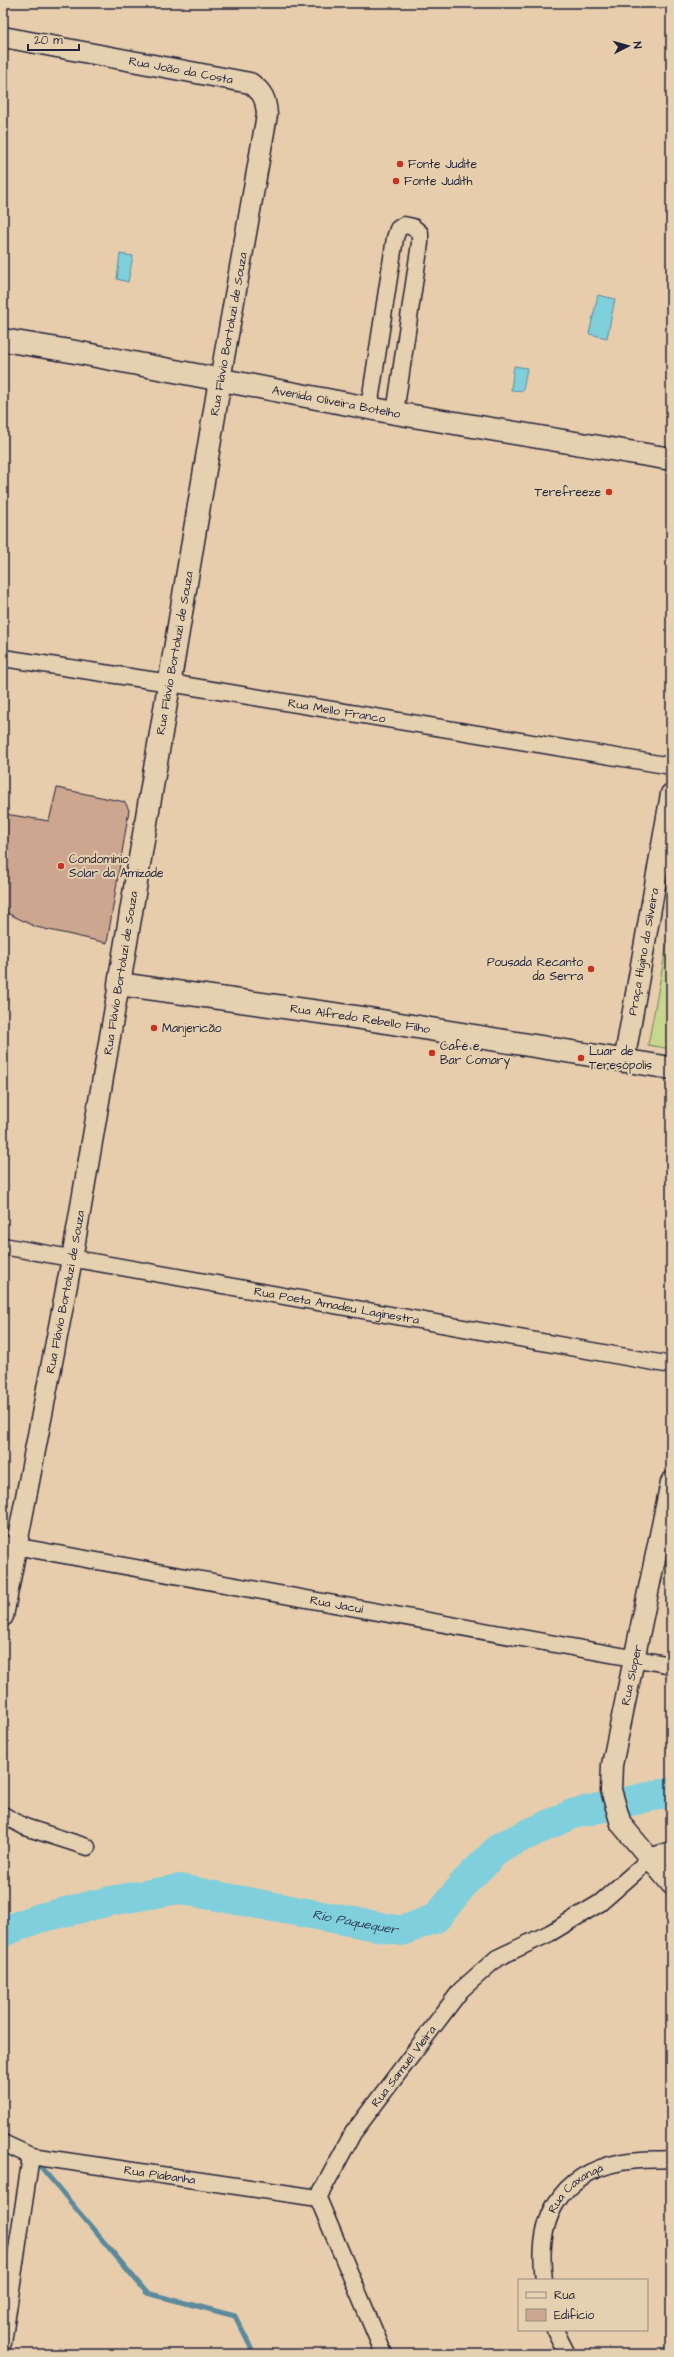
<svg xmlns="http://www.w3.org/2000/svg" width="674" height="2357" font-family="'Architects Daughter',sans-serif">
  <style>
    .green { fill: #c7d88c; stroke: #747d64 }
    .water { fill: #7fcfdc; stroke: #5a8a9c }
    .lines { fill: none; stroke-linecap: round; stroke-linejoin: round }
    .stream { stroke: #5a8a9c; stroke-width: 5 }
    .river { stroke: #7fcfdc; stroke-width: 30 }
    .building { fill: #cda690; stroke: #22223b }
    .minor-casing { stroke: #22223b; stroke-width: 19 }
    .tertiary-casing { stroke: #22223b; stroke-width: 23 }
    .secondary-casing { stroke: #22223b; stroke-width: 25 }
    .primary-casing { stroke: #22223b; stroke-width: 25 }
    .minor { stroke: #e5d0af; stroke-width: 16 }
    .tertiary { stroke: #e5d0af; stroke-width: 20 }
    .secondary { stroke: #e5d0af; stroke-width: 22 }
    .primary { stroke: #e5d0af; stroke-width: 22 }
    .poi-dot { fill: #c8321e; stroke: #e5d0af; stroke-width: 1.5 }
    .labels { text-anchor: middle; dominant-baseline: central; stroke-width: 4; stroke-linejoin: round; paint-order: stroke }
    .street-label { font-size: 12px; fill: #22223b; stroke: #e5d0af }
    .poi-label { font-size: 12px; fill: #22223b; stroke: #e5d0af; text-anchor: start }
    .water-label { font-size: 13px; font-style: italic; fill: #303c53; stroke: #e5d0af }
  </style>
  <rect width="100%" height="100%" fill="#e8cdad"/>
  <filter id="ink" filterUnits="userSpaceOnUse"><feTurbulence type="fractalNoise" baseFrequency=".025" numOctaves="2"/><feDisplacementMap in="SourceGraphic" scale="8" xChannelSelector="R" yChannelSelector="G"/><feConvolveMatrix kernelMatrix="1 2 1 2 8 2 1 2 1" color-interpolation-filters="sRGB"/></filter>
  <g filter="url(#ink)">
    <!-- green -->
    <path class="green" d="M 671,922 L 671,1049 L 648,1045 Z"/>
    <!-- water -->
    <path class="water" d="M 120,254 L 133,256 L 128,282 L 117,279 Z
      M 598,295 L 615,299 L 607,338 L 589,334 Z
      M 514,366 L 527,368 L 523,391 L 511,390 Z"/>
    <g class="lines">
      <!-- stream -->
      <path class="stream" d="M 3,2134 L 11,2140
        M 35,2160 L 147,2293 L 235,2316 L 254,2354"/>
      <!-- river -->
      <path class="river" id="s1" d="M 3,1932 L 36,1919 L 110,1901 L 179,1889 L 402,1931 L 436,1918 L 465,1882 L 500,1847 L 572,1814 L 671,1792"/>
    </g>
    <!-- building -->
    <path class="building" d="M 57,788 L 125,802 L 129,810 L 107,943 L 36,927 L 3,911 L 3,818 L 5,814 L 49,821 Z"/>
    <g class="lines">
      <!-- minor casing -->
      <g class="minor-casing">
        <g id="minor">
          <path d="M 369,408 L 395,238 L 398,229 L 404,225 L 413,227 L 420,233 L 420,243 L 395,413"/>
          <path id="s2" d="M 3,658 L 170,683 L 671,766"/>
          <path id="s3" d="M 3,1246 L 671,1365"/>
          <path id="s4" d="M 3,1544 L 671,1665"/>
          <path d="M 3,1815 L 25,1827 L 87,1847"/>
          <path id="s5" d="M 3,2143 L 31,2156 L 318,2198"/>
          <path id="s6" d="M 544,2280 C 536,2219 559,2174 622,2162 C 638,2159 655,2160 671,2159"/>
          <path d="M 555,2330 L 567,2354"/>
          <path d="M 3,2343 L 31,2156"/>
          <path id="s7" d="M 384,2354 L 318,2198 L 353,2133 L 461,1990 L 497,1958 L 550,1933 L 600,1903 L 650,1859"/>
        </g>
      </g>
      <!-- tertiary casing -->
      <g class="tertiary-casing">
        <g id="tertiary">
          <path id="s8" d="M 3,37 L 250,83 C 263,92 266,99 267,115 L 220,380"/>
          <path id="s9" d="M 624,1062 L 671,794"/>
          <path d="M 671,1482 L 612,1765 L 611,1790 L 621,1824 L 671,1884"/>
          <path id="s10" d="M 3,1616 L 72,1259 L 119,984"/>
          <path d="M 650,1859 L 671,1852"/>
        </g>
      </g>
      <!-- secondary casing -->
      <g class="secondary-casing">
        <g id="secondary">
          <path id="s11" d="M 220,380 L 119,984 L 362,1018 L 671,1068"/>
        </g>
      </g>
      <!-- primary casing -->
      <g class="primary-casing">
        <g id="primary">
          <path id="s12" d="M 3,340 L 70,351 L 395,413 L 671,459"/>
        </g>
      </g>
      <!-- minor -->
      <use href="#minor" class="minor"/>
      <!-- tertiary -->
      <use href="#tertiary" class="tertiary"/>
      <!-- secondary -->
      <use href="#secondary" class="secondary"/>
      <!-- primary -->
      <use href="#primary" class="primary"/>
    </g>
  </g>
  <!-- markers -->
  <g class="poi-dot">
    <circle cx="400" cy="164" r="4"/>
    <circle cx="396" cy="181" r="4"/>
    <circle cx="609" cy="492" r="4"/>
    <circle cx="61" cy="866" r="4"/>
    <circle cx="591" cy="969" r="4"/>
    <circle cx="154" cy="1028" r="4"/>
    <circle cx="432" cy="1053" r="4"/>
    <circle cx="581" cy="1058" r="4"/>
  </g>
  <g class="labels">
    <!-- street labels -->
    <g class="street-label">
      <text stroke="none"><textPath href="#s8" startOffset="181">Rua João da Costa</textPath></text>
      <text transform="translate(229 334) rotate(-80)">Rua Flávio Bortoluzi de Souza</text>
      <text stroke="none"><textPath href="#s12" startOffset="339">Avenida Oliveira Botelho</textPath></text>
      <text transform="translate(175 653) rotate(-80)">Rua Flávio Bortoluzi de Souza</text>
      <text stroke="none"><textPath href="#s2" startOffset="338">Rua Mello Franco</textPath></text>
      <text stroke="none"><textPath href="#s9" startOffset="112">Praça Higino da Silveira</textPath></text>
      <text transform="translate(121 973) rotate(-81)">Rua Flávio Bortoluzi de Souza</text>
      <text stroke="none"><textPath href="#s11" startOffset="856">Rua Alfredo Rebello Filho</textPath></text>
      <text stroke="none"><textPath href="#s10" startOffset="330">Rua Flávio Bortoluzi de Souza</textPath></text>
      <text stroke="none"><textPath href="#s3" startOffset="339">Rua Poeta Amadeu Laginestra</textPath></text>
      <text stroke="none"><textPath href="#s4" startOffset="339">Rua Jacuí</textPath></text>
      <text transform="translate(632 1675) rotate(-78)">Rua Sloper</text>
      <text stroke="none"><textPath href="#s7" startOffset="327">Rua Samuel Vieira</textPath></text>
      <text stroke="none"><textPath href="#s5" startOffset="161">Rua Piabanha</textPath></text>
      <text stroke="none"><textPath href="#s6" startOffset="104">Rua Caxangá</textPath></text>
    </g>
    <!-- poi labels -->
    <g class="poi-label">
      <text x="408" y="164">Fonte Judite</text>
      <text x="404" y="181">Fonte Judith</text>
      <text x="601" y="492" text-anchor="end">Terefreeze</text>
      <text x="69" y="859">Condomínio<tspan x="69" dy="14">Solar da Amizade</tspan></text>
      <text x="583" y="962" text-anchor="end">Pousada Recanto<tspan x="583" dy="14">da Serra</tspan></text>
      <text x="162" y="1028">Manjericão</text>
      <text x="440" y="1046">Café e<tspan x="440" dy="14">Bar Comary</tspan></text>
      <text x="589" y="1051">Luar de<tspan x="589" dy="14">Teresópolis</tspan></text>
    </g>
    <!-- water labels -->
    <g class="water-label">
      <text stroke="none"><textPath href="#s1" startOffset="361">Rio Paquequer</textPath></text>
    </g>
  </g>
  <!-- margin -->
  <rect width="674" height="2357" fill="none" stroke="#e5d0af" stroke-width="16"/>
  <rect x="8" y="8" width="658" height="2341" fill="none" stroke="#22223b" stroke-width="1.5" filter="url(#ink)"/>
  <!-- legend -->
  <rect x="518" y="2279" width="130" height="52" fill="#e5d0af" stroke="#978a81"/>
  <rect x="526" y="2292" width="20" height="6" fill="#e5d0af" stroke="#978a81"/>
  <text x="554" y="2299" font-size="12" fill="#22223b">Rua</text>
  <rect x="526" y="2309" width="20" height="12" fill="#cda690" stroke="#978a81"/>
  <text x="554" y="2319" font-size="12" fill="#22223b">Edifício</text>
  <!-- north arrow -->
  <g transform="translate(628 46) rotate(84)" stroke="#e5d0af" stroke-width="3" paint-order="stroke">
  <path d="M0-3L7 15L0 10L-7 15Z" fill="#22223b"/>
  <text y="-6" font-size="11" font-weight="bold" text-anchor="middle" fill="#22223b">N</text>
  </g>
  <!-- scale -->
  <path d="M28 44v6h51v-6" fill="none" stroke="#22223b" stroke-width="2"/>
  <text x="34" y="44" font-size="12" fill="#22223b" stroke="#e5d0af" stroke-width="3" paint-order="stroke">20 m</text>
</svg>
